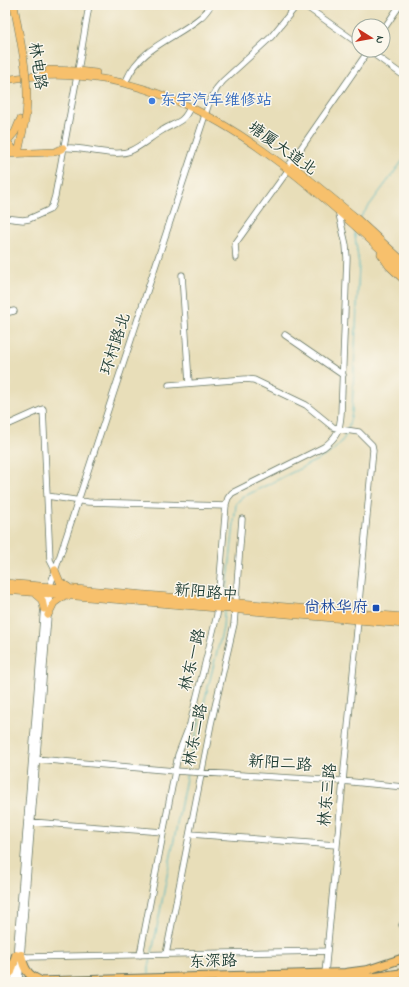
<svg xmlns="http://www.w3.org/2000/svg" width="409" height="987" font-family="'Indie Flower','LXGW WenKai TC',sans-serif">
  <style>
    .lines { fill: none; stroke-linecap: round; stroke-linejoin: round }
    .stream { stroke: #44b3be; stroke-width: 1 }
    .minor-casing { stroke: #657563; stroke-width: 7 }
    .major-casing { stroke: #657563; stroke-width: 8 }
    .highway-casing { stroke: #657563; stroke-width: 10 }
    .minor { stroke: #fff; stroke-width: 5.5 }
    .major { stroke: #f7c06c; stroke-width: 7 }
    .highway { stroke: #f7c06c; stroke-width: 8 }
    .major-bridge-casing { stroke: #657563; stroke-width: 8; stroke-linecap: butt }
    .major-bridge { stroke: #f7c06c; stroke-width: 7 }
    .shop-dot { fill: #3f7fe0; stroke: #fbf7ec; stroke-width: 1.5 }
    .transit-dot { fill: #1a4fb4; stroke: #fbf7ec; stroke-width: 1.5 }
    .labels { text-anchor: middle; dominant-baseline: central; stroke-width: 3; stroke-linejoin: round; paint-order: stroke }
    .street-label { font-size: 16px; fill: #1f3d34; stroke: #fbf7ec }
    .shop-label { font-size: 16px; fill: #366cbe; stroke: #fbf7ec; text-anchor: start }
    .transit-label { font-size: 16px; fill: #164399; stroke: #fbf7ec; text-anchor: end }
  </style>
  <rect width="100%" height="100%" fill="#fbf7ec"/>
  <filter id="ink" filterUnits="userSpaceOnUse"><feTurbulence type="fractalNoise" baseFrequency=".025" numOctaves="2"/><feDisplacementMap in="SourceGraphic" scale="8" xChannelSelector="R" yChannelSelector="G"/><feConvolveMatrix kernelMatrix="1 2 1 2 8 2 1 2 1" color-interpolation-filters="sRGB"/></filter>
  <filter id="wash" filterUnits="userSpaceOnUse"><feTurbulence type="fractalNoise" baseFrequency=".012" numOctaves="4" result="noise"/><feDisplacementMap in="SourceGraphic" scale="16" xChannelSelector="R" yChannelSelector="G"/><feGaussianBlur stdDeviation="0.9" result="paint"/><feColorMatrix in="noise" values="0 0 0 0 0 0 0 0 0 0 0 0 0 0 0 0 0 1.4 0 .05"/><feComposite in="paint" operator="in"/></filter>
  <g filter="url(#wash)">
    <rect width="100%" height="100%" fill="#e8deb9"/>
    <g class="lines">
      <!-- stream -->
      <path class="stream" d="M 360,218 L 404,159
        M 348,429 L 352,412 L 359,265 L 354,229
        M 226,599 L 236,504 L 241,498 L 327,455 C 336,448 343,442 347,432
        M 187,770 L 223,628 L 224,612
        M 152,953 L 187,773
        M 149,974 L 149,967 L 151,958"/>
    </g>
  </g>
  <g filter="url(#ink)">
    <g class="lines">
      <!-- minor casing -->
      <g class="minor-casing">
        <path id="minor" d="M 304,5 L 359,44
          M 383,30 L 400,5
          M 368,50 L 404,76
          M 78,71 L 89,5
          M 127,79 C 141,47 176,38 201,17 C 205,14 208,9 211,5
          M 63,148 C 82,146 114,158 130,151 C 142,146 152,136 163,130 C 176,122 184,123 190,107
          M 290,164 L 369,50
          M 5,218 L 23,220 L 29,219 L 49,210 L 52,206 L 55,196 L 77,76
          M 236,258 L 235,244 L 289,169
          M 182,275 L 189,383
          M 5,313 L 14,311
          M 285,335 L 343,375
          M 169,385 L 246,379 L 254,380 L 306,405 L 333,427 L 339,429 L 359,432 L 372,445 L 373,450 L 358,613
          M 5,426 L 43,409 L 50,560 L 55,570
          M 47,496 L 88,502 L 226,506
          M 36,759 L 175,771 L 342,781 L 404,787
          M 31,822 L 163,832
          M 190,834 L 336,845
          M 402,925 L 404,923
          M 166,954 L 211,724 L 234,624 L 242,519
          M 21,955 L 27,957 L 327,951
          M 140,955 L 178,755 L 190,724 L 217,615 L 226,504 L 228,498 L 232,493 L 324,447 C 337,437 340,430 341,414 L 347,258 L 346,245 L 338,210
          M 16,958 L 45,593 L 50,586 L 209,103 L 217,88 L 223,81 L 271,37 L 297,5
          M 325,974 L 358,620
          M 14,982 L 15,966
          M 19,982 L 50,591"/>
      </g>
      <!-- major casing -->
      <g class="major-casing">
        <path id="major" d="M 49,70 L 78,71 L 96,73
          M 5,80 C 170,50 293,168 404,271
          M 5,144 L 15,132 L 20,120
          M 10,145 L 16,153 L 19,149 L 25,121
          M 5,154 L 55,152 L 63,148
          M 293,166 L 354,216 L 404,262
          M 381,254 L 389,266 L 404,280
          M 55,570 L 60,582 L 68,587
          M 5,583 L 404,617
          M 5,590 L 404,624
          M 34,593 L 42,600 L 44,609
          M 48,615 L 54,603 L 65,595"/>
      </g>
      <!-- highway casing -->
      <g class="highway-casing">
        <path id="highway" d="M 21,955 C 24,968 27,975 39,980
          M 5,977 L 11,972 L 16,955
          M 20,982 L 345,973 L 368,970 L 404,958
          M 269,982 L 361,979 L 404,973"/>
      </g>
      <!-- minor -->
      <use href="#minor" class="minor"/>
      <!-- major -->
      <use href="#major" class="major"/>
      <!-- highway -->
      <use href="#highway" class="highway"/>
      <!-- major-bridge casing -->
      <g class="major-bridge-casing">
        <path id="major-bridge" d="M 14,5 C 20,41 32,86 25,121"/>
      </g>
      <!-- major-bridge -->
      <use href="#major-bridge" class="major-bridge"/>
    </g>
  </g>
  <!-- markers -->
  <circle class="shop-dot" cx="152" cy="101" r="4"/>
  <rect class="transit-dot" x="372" y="604" width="8" height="8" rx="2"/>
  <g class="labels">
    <!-- street labels -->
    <g class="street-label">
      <text transform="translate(37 66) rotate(82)">林电路</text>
      <text transform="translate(282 149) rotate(35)">塘厦大道北</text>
      <text transform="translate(116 344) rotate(-72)">环村路北</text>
      <text transform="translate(206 593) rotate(5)">新阳路中</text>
      <text transform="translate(193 660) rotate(-76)">林东一路</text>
      <text transform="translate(196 735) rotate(-78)">林东二路</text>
      <text transform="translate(280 764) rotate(4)">新阳二路</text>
      <text transform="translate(328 795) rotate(-84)">林东三路</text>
      <text transform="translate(213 962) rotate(-2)">东深路</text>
    </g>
    <!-- shop labels -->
    <g class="shop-label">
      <text x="160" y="101">东宇汽车维修站</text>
    </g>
    <!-- transit labels -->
    <g class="transit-label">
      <text x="368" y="608">尚林华府</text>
    </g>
  </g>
  <!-- margin -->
  <rect width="409" height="987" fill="none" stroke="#fbf7ec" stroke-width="20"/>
  <!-- north arrow -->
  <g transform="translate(371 38) rotate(101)"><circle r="19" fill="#fbf7ec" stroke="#a3ada2"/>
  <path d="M0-3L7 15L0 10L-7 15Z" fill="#c8321e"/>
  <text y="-6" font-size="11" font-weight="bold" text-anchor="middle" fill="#1f3d34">N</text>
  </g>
</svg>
